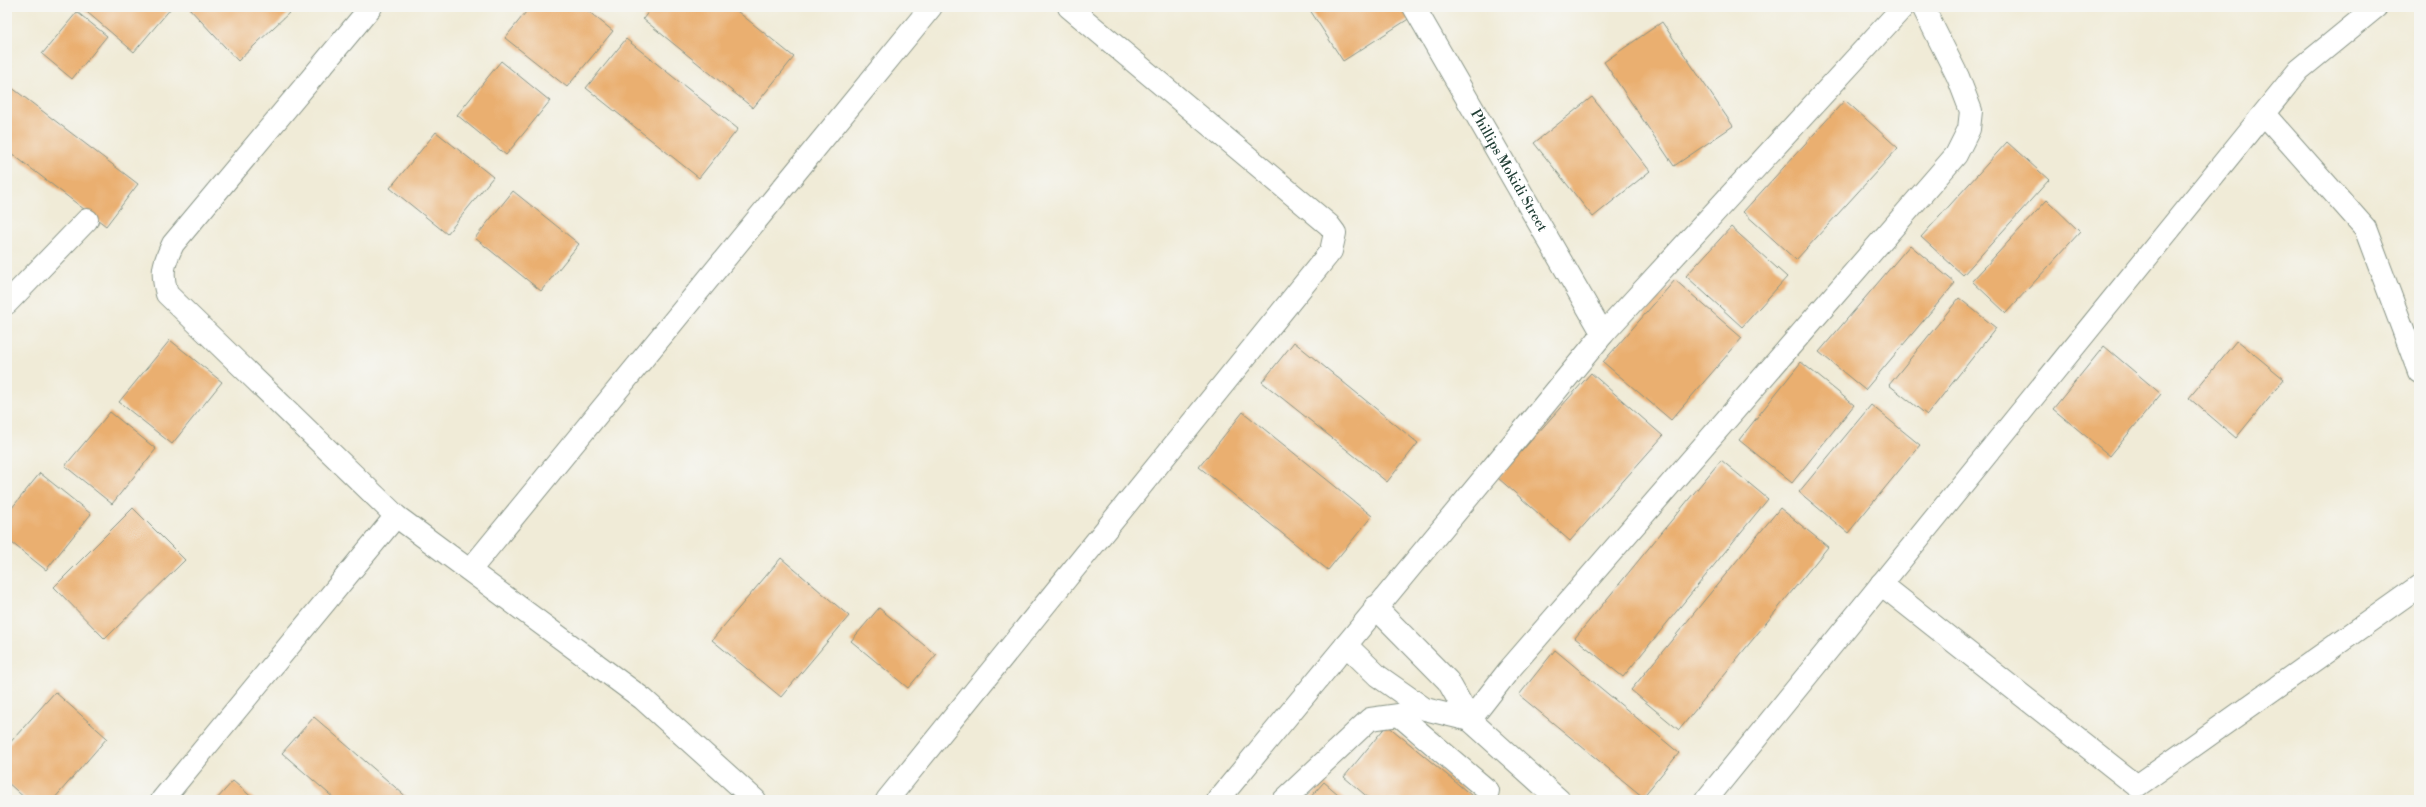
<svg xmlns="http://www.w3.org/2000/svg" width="2426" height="807" font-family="'Libre Bodoni',serif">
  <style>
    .building { fill: #eaaf6f }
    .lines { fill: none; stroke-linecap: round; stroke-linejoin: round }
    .minor-casing { stroke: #889486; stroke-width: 24 }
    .minor { stroke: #fff; stroke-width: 22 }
    .labels { text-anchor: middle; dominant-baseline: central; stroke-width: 3.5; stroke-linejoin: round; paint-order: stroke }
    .street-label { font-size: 14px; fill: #1f3d34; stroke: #f6f6f2 }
  </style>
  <rect width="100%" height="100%" fill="#f6f6f2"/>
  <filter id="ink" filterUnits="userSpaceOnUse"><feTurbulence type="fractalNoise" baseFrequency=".025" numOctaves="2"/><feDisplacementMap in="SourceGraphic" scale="8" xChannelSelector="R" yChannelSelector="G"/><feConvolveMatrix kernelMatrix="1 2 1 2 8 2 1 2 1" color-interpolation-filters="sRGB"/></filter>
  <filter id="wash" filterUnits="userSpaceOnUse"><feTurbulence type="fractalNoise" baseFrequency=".012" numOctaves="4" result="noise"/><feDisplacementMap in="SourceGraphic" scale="16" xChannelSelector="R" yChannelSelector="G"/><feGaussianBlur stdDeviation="0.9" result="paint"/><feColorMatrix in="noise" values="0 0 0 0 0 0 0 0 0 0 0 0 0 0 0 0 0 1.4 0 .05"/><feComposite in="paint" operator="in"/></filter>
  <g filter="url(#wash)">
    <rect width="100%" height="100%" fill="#f0ebd7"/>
    <g id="blocks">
      <!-- building -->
      <path class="building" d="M 81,7 L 172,7 L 134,52 Z
        M 188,7 L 285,7 L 290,12 L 238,61 Z
        M 530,7 L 583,7 L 613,31 L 567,87 L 505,38 Z
        M 652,7 L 732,7 L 794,57 L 753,108 L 643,19 Z
        M 1308,7 L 1403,7 L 1410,18 L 1343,61 Z
        M 77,12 L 107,36 L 72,79 L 42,54 Z
        M 1662,22 L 1733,126 L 1674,166 L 1604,62 Z
        M 626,39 L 738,129 L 699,178 L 586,88 Z
        M 501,61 L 550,101 L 506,155 L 457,115 Z
        M 7,84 L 138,184 L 106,226 L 7,150 Z
        M 1592,97 L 1650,171 L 1593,217 L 1534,143 Z
        M 1845,100 L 1898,148 L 1796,260 L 1743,212 Z
        M 436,132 L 493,177 L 447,234 L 390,188 Z
        M 2007,142 L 2049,180 L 1963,275 L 1921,237 Z
        M 513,191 L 579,244 L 541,291 L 475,238 Z
        M 2047,200 L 2080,232 L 2006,313 L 1972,281 Z
        M 1731,227 L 1787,277 L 1742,327 L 1686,276 Z
        M 1910,245 L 1955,283 L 1865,390 L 1819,352 Z
        M 1675,280 L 1742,338 L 1671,420 L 1603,362 Z
        M 1959,298 L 1996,328 L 1927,415 L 1889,385 Z
        M 170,340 L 222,382 L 172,444 L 119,402 Z
        M 2237,340 L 2284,379 L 2236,438 L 2189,398 Z
        M 1294,342 L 1418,443 L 1387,482 L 1262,382 Z
        M 2104,346 L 2161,394 L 2110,456 L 2053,409 Z
        M 1801,362 L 1854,405 L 1792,483 L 1739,440 Z
        M 1591,373 L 1663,436 L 1570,541 L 1498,478 Z
        M 1871,405 L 1920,445 L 1848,533 L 1799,492 Z
        M 110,412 L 156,449 L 112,504 L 65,466 Z
        M 1243,412 L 1372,516 L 1328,570 L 1199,467 Z
        M 1721,460 L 1768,499 L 1623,677 L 1575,638 Z
        M 40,473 L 91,514 L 46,570 L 7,539 L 7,514 Z
        M 133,508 L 185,560 L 105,639 L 54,587 Z
        M 1780,508 L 1828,547 L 1679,730 L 1631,690 Z
        M 781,558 L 849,616 L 781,697 L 712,640 Z
        M 879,608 L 936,655 L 908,688 L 851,641 Z
        M 1555,650 L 1679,753 L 1643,797 L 1519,695 Z
        M 55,692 L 107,738 L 53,800 L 27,800 L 7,782 L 7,746 Z
        M 314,717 L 410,800 L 336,800 L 282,753 Z
        M 1387,725 L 1477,800 L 1371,800 L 1344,777 Z
        M 233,781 L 255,800 L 216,800 Z
        M 1324,782 L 1345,800 L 1308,800 Z"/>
    </g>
  </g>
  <g filter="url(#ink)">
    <use href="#blocks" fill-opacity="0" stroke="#889486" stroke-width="1"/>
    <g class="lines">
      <!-- minor casing -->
      <g class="minor-casing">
        <g id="minor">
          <path d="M 371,7 L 173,244 C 163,265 161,272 167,294 L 396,516 L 643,699 L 755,800"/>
          <path id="s1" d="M 1414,7 L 1603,334"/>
          <path d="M 2264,114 L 2365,228 L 2419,372"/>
          <path d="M 7,303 L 87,220"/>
          <path d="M 470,570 L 931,7"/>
          <path d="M 1881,584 L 2137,786 L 2419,586"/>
          <path d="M 1375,607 L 1448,681 L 1470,720"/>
          <path d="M 1346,645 L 1378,676 L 1425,709 L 1470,720"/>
          <path d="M 162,800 L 396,516"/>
          <path d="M 887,800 L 1331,251 L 1335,233 L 1329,225 L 1069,7"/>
          <path d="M 1218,800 L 1603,334 L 1903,7"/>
          <path d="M 1284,800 L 1370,719 L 1399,715 L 1488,791"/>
          <path d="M 1559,800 L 1470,720 L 1509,670 L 1956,155 L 1969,129 L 1971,111 L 1958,77 L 1923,7"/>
          <path d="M 1706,800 L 2299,70 L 2376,7"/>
        </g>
      </g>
      <!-- minor -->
      <use href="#minor" class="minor"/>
    </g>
  </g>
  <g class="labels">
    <!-- street labels -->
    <g class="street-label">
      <text stroke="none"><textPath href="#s1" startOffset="189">Phillips Mokidi Street</textPath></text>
    </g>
  </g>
  <!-- margin -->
  <rect width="2426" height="807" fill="none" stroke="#f6f6f2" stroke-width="24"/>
</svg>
